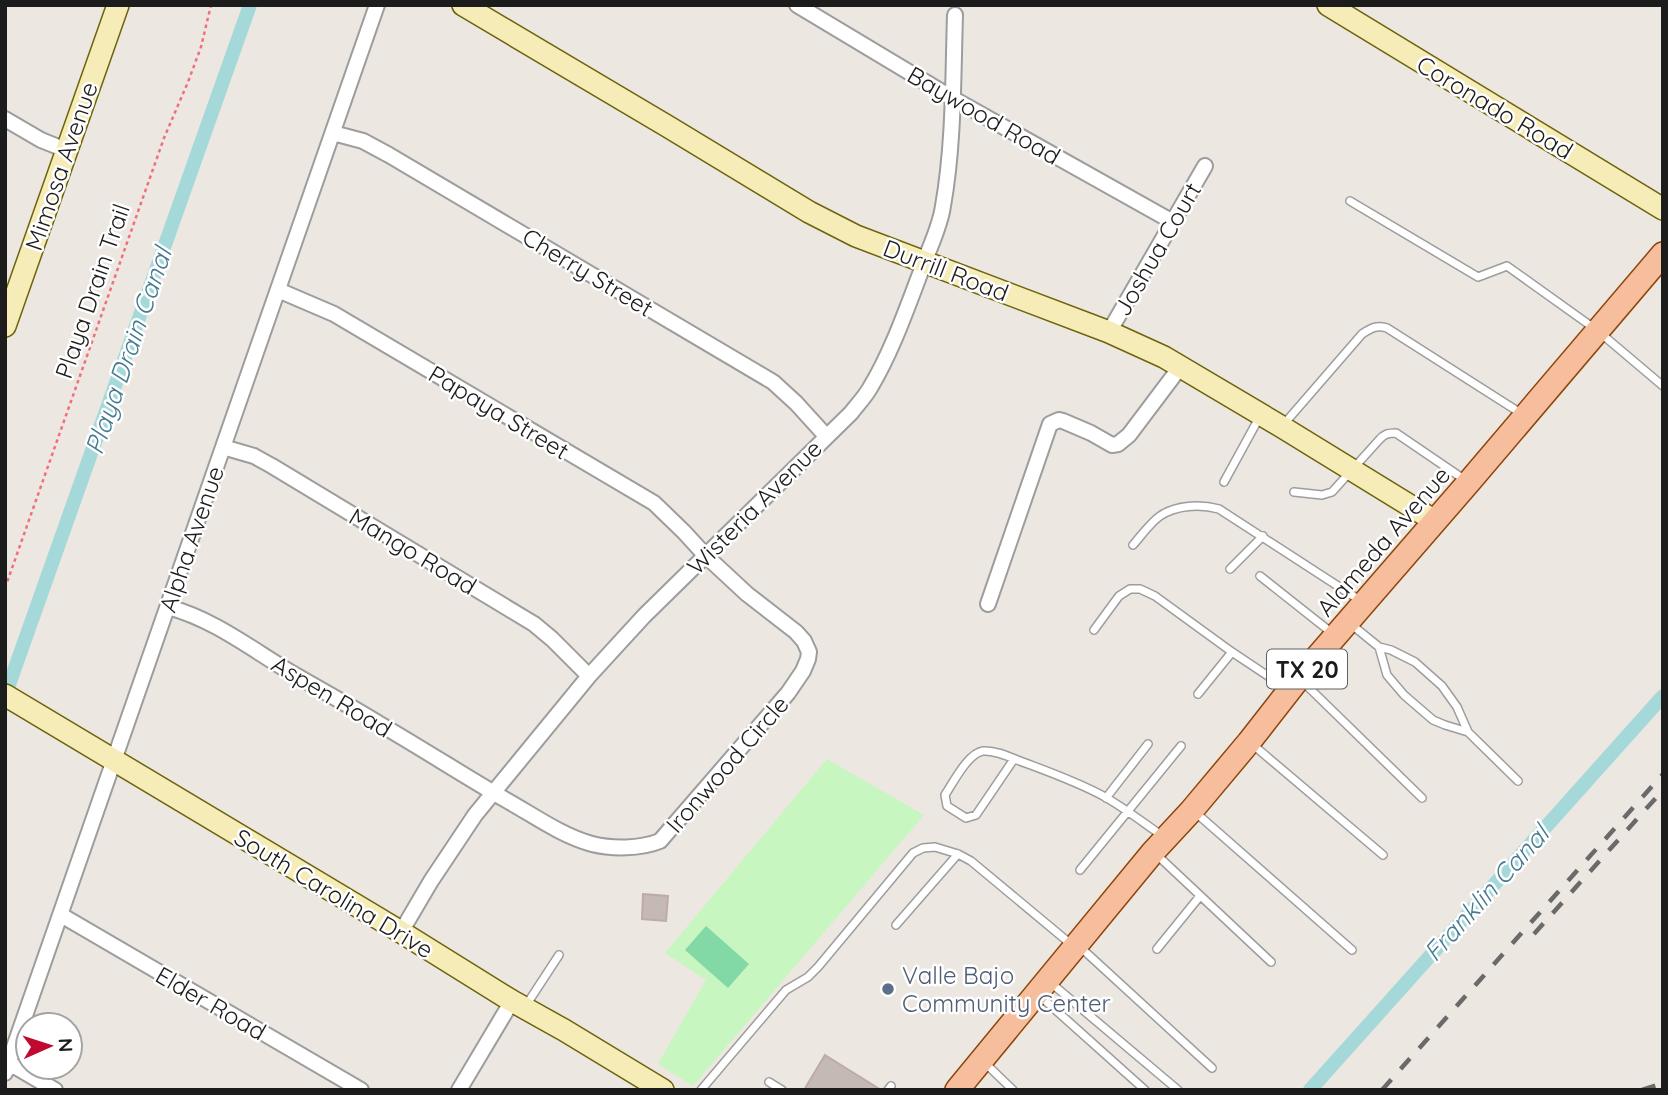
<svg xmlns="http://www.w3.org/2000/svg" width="1668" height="1095" font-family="Quicksand,sans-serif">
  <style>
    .park { fill: #c7f6c0 }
    .pitch { fill: #83d9a6 }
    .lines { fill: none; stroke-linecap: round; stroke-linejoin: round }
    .canal { stroke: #a4d8d9; stroke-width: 14 }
    .building { fill: #c5b9b6; stroke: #beaba6; stroke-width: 2 }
    .lane-casing { stroke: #9d9d9d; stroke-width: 10 }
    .street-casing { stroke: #9d9d9d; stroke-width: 18 }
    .secondary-casing { stroke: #6d6309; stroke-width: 24 }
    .primary-casing { stroke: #8e4507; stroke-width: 26 }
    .path { stroke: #f36e7b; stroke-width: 2.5; stroke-dasharray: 3.5 3.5; stroke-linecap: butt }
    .lane { stroke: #fff; stroke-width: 7 }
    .street { stroke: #fff; stroke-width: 14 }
    .secondary { stroke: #f6ecb8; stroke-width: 21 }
    .primary { stroke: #f7be9d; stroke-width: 23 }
    .rail { stroke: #6a6a6a; stroke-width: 4.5; stroke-dasharray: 14 14; stroke-linecap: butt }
    .service-dot { fill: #5c6f8a; stroke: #fff; stroke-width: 2.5 }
    .labels { text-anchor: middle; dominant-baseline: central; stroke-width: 5; stroke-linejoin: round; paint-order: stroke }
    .shield { fill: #fff; stroke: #606060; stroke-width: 2 }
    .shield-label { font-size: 23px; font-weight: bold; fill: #1c1c1c }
    .street-label { font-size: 24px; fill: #1c1c1c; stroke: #fff }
    .service-label { font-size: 24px; fill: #4e5e75; stroke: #fff; text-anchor: start }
    .water-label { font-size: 26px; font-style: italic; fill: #457a90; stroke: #fff }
  </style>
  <rect width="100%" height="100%" fill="#ede7e2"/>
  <!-- park -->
  <path class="park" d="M 827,759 L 924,815 L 693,1086 L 658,1064 L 706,980 L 665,953 Z"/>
  <!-- pitch -->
  <path class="pitch" d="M 706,926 L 749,964 L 728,988 L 685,950 Z"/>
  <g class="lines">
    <!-- canal -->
    <path class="canal" d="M 5,696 L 250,5
      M 1310,1090 L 1663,696"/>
  </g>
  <!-- building -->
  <path class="building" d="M 643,894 L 668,896 L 666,921 L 642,919 Z
    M 825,1055 L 881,1090 L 804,1090 Z"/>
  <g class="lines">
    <!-- lane casing -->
    <g class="lane-casing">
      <path id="lane" d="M 1350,201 L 1478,277 L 1507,266 L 1598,331 L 1663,386
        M 1284,424 L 1362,334 C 1371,328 1376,325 1387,328 L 1522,414
        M 1224,482 L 1259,418
        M 1294,492 L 1322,495 L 1332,492 L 1379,440 C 1384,434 1388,433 1396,433 L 1465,480
        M 1133,545 C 1141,536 1150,523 1160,516 C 1176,505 1200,504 1219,509 L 1361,601
        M 1230,569 L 1263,536
        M 1260,576 L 1332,633
        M 1352,625 L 1379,647 L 1391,650 L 1415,662 L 1442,686 L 1457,707 L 1468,732 L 1518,781
        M 1094,630 L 1119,596 L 1130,589 L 1140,589 L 1155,596 L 1232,652 L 1286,688
        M 1379,647 L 1387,675 L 1404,695 L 1433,720 L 1445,725 L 1468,732
        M 1302,681 L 1422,798
        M 1198,694 L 1232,652
        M 1252,744 L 1383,855
        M 1014,759 L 976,815 L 966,818 L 947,806 L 945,795 C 953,783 968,753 983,751 C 995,750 1010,757 1020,761 C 1049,772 1078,782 1105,797 C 1126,809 1145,824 1164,837
        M 1106,798 L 1148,744
        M 1195,812 L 1352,950
        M 1157,855 L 1271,962
        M 1080,870 L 1181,746
        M 896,925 L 958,854
        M 1079,946 L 1212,1068
        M 1157,949 L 1200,896
        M 1051,983 L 1178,1090
        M 1040,996 L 1145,1090
        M 525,1007 L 559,955
        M 985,1063 L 1013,1090
        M 769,1082 L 782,1090
        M 701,1090 L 786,990 L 808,977 L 818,967 L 913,853 L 923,848 L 935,847 L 958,854 L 971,861 L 1072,945
        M 888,1090 L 891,1086"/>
    </g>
    <!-- street casing -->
    <g class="street-casing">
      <path id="street" d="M 797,5 L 952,98 L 1173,222
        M 5,119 L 41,140 L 66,150
        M 333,133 L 363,141 L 389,155 L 773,382 L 796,403 L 826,436
        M 1109,332 L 1205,166
        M 223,447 L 254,456 L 272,466 L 534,624 L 552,639 L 589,676
        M 988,604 L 1050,424 L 1059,420 L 1063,421 L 1091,433 L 1112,445 L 1118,444 L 1129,435 L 1181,366
        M 168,607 C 213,619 250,648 290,672 C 319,689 349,705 378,723 C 421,748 463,775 506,800 C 533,815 562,836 592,844 C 612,849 640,849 660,841 L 788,693 L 803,671 L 808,659 L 809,652 L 804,641 L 796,632 L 747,594 L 705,555 L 684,532 L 654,503 L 334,314 L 278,290
        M 61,915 L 361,1090
        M 401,932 L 431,881 L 475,815 L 589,676 L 644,616 L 851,413 C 857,405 865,397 870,388 C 892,352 908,305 923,266 C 930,246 940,227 943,206 C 954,144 953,77 955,15
        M 9,1063 L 55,1090
        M 5,1073 L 377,5
        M 459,1090 L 512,1001"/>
    </g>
    <!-- secondary casing -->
    <g class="secondary-casing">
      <path id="secondary" d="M 463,5 L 667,126 L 809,212 L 856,236 L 1109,332 L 1164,357 L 1282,427 L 1435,521
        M 1328,5 L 1663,209
        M 5,326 L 118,5
        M 5,695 L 401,932 L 512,1001 L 564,1030 L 663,1090"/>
    </g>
    <!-- primary casing -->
    <g class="primary-casing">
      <path id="primary" d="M 957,1090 L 1153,852 L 1192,810 L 1249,742 L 1299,678 L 1469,482 L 1663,254"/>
    </g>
    <!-- path -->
    <path class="path" d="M 5,588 L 164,138 L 188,82 L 201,47 L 211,5"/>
    <!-- lane -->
    <use href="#lane" class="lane"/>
    <!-- street -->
    <use href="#street" class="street"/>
    <!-- secondary -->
    <use href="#secondary" class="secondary"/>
    <!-- primary -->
    <use href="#primary" class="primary"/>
    <!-- rail -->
    <path class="rail" d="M 1534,934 L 1663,790
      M 1382,1090 L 1663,774
      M 1642,1090 L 1663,1083"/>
  </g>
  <!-- markers -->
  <circle class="service-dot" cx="888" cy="989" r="7"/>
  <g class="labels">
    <!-- shield labels -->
    <rect class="shield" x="1267" y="649.5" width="80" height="39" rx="5"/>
    <g class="shield-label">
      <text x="1307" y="669">TX 20</text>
    </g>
    <!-- street labels -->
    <g class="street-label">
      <text transform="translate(1495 107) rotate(31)">Coronado Road</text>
      <text transform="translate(984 115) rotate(30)">Baywood Road</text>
      <text transform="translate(61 166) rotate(-71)">Mimosa Avenue</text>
      <text transform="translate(1157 249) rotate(-60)">Joshua Court</text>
      <text transform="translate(946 270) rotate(21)">Durrill Road</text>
      <text transform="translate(588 272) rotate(31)">Cherry Street</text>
      <text transform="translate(92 291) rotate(-71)">Playa Drain Trail</text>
      <text transform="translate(499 412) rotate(31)">Papaya Street</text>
      <text transform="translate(754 507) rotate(-45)">Wisteria Avenue</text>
      <text transform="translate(191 539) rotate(-71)">Alpha Avenue</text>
      <text transform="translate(1383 541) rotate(-49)">Alameda Avenue</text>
      <text transform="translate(413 551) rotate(31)">Mango Road</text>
      <text transform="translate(332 696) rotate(31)">Aspen Road</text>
      <text transform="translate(727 764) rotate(-49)">Ironwood Circle</text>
      <text transform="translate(334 893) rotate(31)">South Carolina Drive</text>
      <text transform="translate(211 1003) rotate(30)">Elder Road</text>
    </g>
    <!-- service labels -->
    <g class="service-label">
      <text x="902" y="975">Valle Bajo<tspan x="902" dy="28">Community Center</tspan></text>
    </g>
    <!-- water labels -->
    <g class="water-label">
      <text transform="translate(128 351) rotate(-71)">Playa Drain Canal</text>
      <text transform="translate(1486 893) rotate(-48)">Franklin Canal</text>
    </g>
  </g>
  <!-- border -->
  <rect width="1668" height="1095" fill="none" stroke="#1c1c1c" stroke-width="14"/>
  <!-- north arrow -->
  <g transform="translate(49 1046) rotate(87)"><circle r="33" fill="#ffffff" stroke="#a4a4a4" stroke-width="2"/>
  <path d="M0-5L12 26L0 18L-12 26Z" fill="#c0092f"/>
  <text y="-10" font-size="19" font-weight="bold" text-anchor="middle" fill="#1c1c1c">N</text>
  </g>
</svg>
